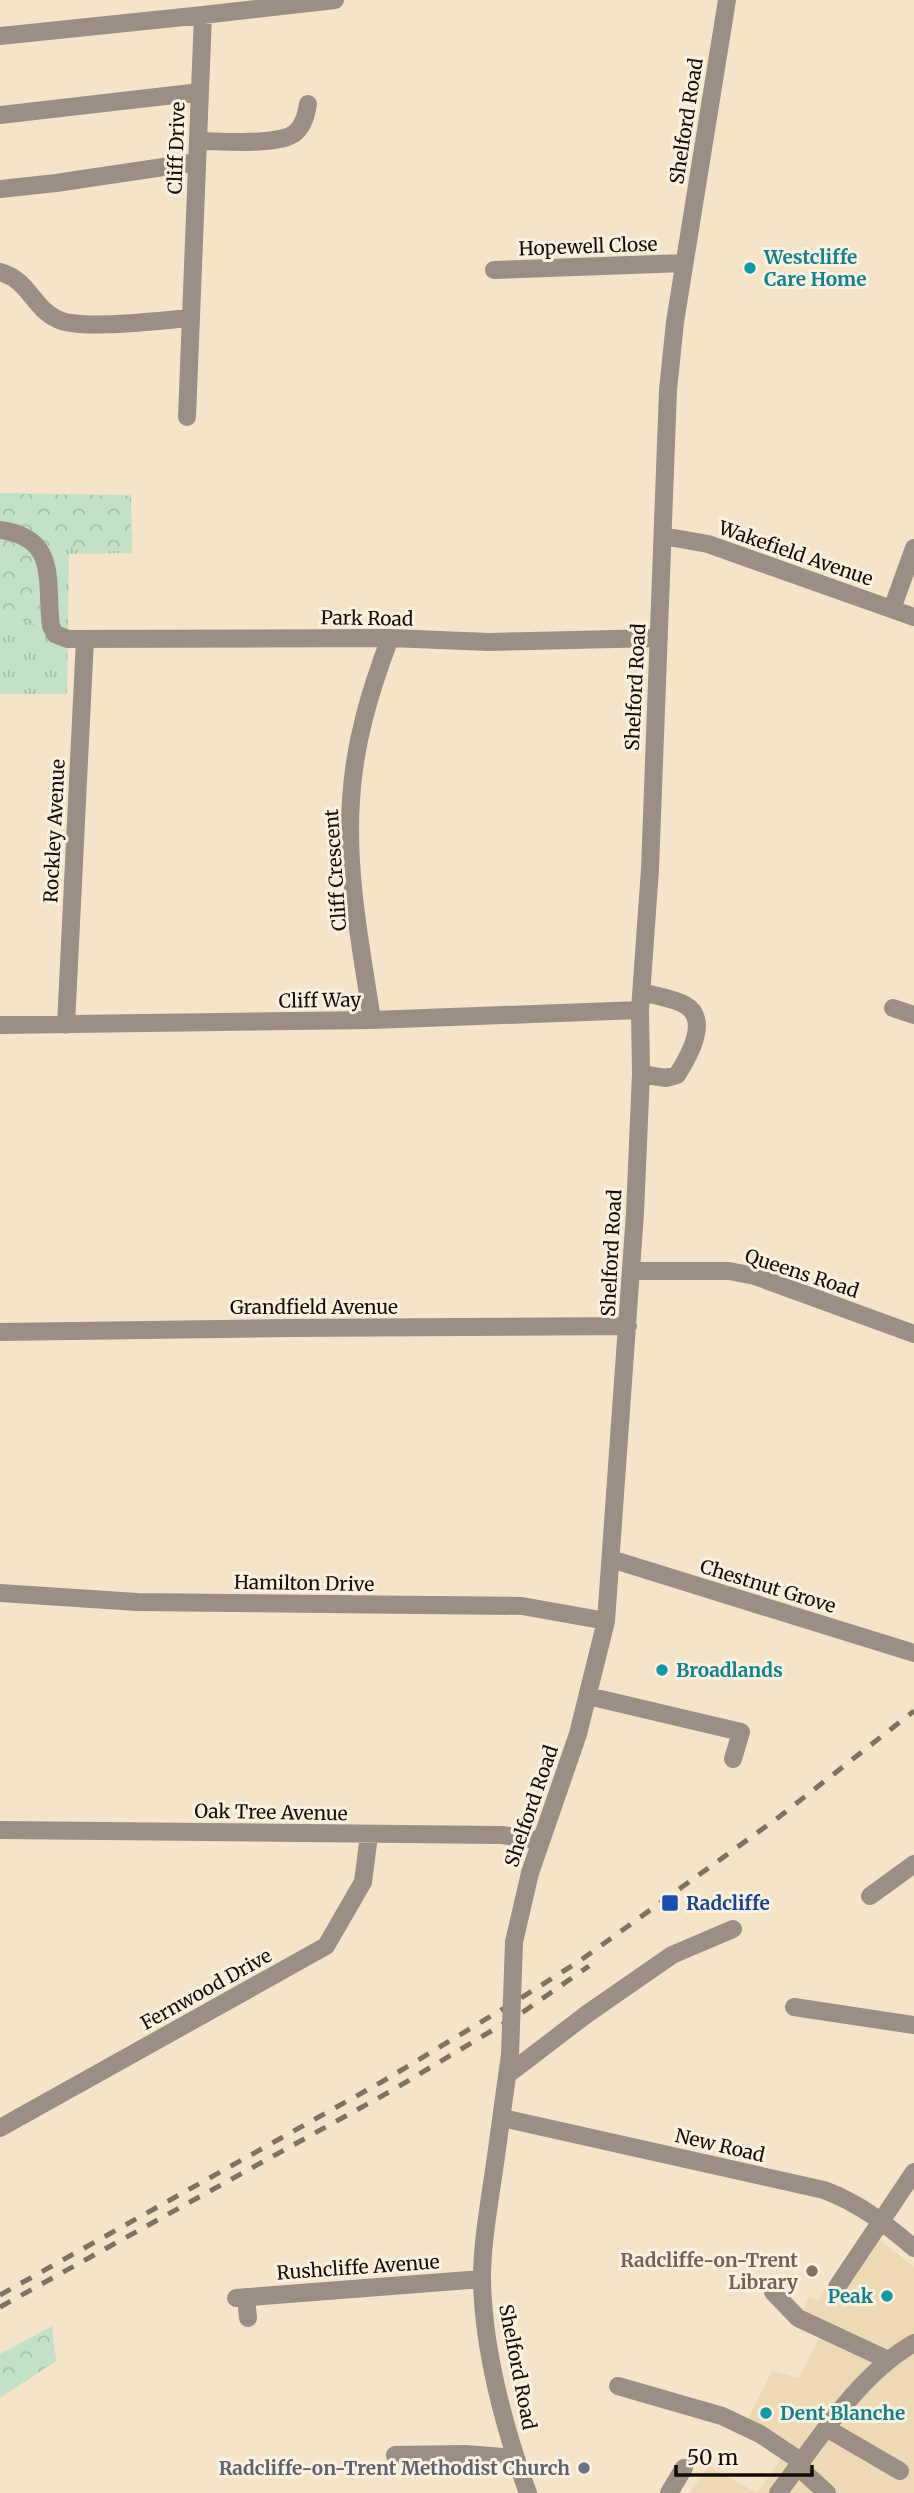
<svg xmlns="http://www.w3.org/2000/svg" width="914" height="2493" font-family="Merriweather,serif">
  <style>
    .built { fill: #eed9b5 }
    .grass { fill: url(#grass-tufts) }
    .forest { fill: url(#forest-crowns) }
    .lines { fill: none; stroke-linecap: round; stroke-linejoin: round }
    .minor { stroke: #9a8e85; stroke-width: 18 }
    .rail { stroke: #7e7360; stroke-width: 5; stroke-dasharray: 12 12; stroke-linecap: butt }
    .minor-bridge { stroke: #9a8e85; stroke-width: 18 }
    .culture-dot { fill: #0f9aa8; stroke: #fdf2e1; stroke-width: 2.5 }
    .transit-dot { fill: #1a4fb4; stroke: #fdf2e1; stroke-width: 2.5 }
    .education-dot { fill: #8d6e63; stroke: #fdf2e1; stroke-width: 2.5 }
    .worship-dot { fill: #6b7280; stroke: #fdf2e1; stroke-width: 2.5 }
    .labels { text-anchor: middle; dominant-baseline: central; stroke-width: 6; stroke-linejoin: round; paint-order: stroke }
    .street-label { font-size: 19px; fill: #130d04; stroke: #fdf2e1 }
    .culture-label { font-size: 19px; font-weight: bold; fill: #0d838f; stroke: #fdf2e1; text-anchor: start }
    .transit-label { font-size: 19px; font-weight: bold; fill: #164399; stroke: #fdf2e1; text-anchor: start }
    .education-label { font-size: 19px; font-weight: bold; fill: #785e54; stroke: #fdf2e1; text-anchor: end }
    .worship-label { font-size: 19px; font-weight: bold; fill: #5b616d; stroke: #fdf2e1; text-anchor: end }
  </style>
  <defs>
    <pattern id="grass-tufts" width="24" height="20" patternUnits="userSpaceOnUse" patternTransform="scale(1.75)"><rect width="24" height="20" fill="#c2e1c6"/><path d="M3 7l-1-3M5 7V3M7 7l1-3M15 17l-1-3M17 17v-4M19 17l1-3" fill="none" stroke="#a6c0a8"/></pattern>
    <pattern id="forest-crowns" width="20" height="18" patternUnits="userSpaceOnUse" patternTransform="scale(1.75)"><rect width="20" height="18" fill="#c2e1c6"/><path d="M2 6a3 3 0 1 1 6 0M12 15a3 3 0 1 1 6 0" fill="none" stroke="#a6c0a8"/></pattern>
  </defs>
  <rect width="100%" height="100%" fill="#f5e4c7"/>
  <!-- built -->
  <path class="built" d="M 866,2229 L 914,2267 L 914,2493 L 757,2493 L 792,2443 L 747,2421 L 772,2371 L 799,2378 L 822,2332 L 799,2321 L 809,2297 L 818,2300 Z
    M 709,2466 L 757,2493 L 689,2493 Z"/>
  <!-- grass -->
  <path class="grass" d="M 0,493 L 131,495 L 132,553 L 69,554 L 67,694 L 0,694 Z"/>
  <!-- forest -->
  <path class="forest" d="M 0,494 L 130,496 L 131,551 L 94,551 L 59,545 L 44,546 L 0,524 Z
    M 0,536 C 39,540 39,565 39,597 C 39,606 43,615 38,624 L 32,624 L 29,620 L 13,621 L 12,627 L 0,626 Z
    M 52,2326 L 56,2361 L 0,2398 L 0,2354 Z"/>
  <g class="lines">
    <!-- minor -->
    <path class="minor" d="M 0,36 L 203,15
      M 0,115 L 200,92
      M 198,141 C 220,141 278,146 295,133 C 304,125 306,115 308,104
      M 0,189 L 56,183 L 197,162
      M 494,270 L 684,263
      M 0,272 C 29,280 32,307 57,319 C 79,331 163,320 191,318
      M 187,417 L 203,15 L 335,0
      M 0,530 C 60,538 45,583 51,626 L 55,634 L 68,639 L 390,638 L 489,642 L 659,638
      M 663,536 L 708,544 L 914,617
      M 892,609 L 914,548
      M 893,1008 L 914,1015
      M 372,1020 C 361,947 346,874 351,800 C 354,744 370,691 390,638
      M 0,1025 L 372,1020 L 640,1010
      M 66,1025 L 85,639
      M 641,1074 L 666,1078 L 677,1075 C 688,1058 711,1019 685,1005 C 673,998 655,996 642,992
      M 631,1271 L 729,1271 L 755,1276 L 914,1334
      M 0,1332 L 289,1328 L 628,1326
      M 611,1559 L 914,1653
      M 0,1593 L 137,1602 L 522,1606 L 606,1621
      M 588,1696 L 741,1732 L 733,1759
      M 0,1830 L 502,1835 L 541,1841
      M 870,1896 L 914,1864
      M 514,1942 L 530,1873 L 578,1734 L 606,1621 L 635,1213 L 641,1074 L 640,1010 L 650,869 L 668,390 L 675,322 L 727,0
      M 794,2007 L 914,2025
      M 510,2055 C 504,2096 499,2137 493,2177 C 488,2211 482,2245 482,2279 C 483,2348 504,2428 528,2493
      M 507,2075 L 587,2014 L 672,1955 L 733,1929
      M 502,2118 L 824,2190 C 859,2203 886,2224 914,2248
      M 0,2128 L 326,1946 L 363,1882 L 369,1835
      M 837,2287 L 914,2172
      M 773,2292 L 798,2318 L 888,2360
      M 246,2297 L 248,2318
      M 236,2298 L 482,2279
      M 618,2386 L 722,2416 L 760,2434 L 802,2462
      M 828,2429 L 900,2471
      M 395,2455 L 465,2454 L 515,2458
      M 798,2467 L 827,2493
      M 669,2493 L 684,2468
      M 778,2493 C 817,2442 858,2375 914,2343"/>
    <!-- rail -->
    <path class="rail" d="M 0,2295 L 385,2080 L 521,1998 L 581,1960 L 779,1817 L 914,1711
      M 0,2307 L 391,2091 L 523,2012 L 589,1966"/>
    <!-- minor-bridge -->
    <path class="minor-bridge" d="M 510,2055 L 514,1942"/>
  </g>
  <!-- markers -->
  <g class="culture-dot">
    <circle cx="750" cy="268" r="7"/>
    <circle cx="662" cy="1670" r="7"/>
    <circle cx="887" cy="2296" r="7"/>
    <circle cx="766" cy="2413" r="7"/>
  </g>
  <rect class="transit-dot" x="661" y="1894" width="18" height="18" rx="3.5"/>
  <circle class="education-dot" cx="812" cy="2271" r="7"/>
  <circle class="worship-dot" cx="584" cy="2468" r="7"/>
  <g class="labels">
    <!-- street labels -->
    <g class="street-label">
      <text transform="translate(686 121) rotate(-81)">Shelford Road</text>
      <text transform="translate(176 148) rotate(-88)">Cliff Drive</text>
      <text transform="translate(588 246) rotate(-2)">Hopewell Close</text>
      <text transform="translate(796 553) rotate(19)">Wakefield Avenue</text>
      <text transform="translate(367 618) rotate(1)">Park Road</text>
      <text transform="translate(635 687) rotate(-87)">Shelford Road</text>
      <text transform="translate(54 831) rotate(-87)">Rockley Avenue</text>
      <text transform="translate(335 870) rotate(-94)">Cliff Crescent</text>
      <text transform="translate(320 1000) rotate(-1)">Cliff Way</text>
      <text transform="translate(611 1253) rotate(-87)">Shelford Road</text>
      <text transform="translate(802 1273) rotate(18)">Queens Road</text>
      <text x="314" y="1307">Grandfield Avenue</text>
      <text transform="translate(304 1583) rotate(1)">Hamilton Drive</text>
      <text transform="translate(768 1586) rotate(17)">Chestnut Grove</text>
      <text transform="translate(531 1806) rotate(-71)">Shelford Road</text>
      <text transform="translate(271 1812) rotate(1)">Oak Tree Avenue</text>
      <text transform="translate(206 1989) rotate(-29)">Fernwood Drive</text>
      <text transform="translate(720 2145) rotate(13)">New Road</text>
      <text transform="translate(358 2267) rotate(-4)">Rushcliffe Avenue</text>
      <text transform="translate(518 2367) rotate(79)">Shelford Road</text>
    </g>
    <!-- culture labels -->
    <g class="culture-label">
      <text x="764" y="257">Westcliffe<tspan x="764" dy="22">Care Home</tspan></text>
      <text x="676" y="1670">Broadlands</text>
      <text x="873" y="2296" text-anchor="end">Peak</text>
      <text x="780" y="2413">Dent Blanche</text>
    </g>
    <!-- transit labels -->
    <g class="transit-label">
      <text x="686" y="1903">Radcliffe</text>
    </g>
    <!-- education labels -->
    <g class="education-label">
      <text x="798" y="2260">Radcliffe-on-Trent<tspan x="798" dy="22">Library</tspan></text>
    </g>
    <!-- worship labels -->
    <g class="worship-label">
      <text x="570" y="2468">Radcliffe-on-Trent Methodist Church</text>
    </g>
  </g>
  <!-- scale -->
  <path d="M676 2465v10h136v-10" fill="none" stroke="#130d04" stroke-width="3.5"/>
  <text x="687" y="2465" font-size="21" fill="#130d04" stroke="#fdf2e1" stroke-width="5" paint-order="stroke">50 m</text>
</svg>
